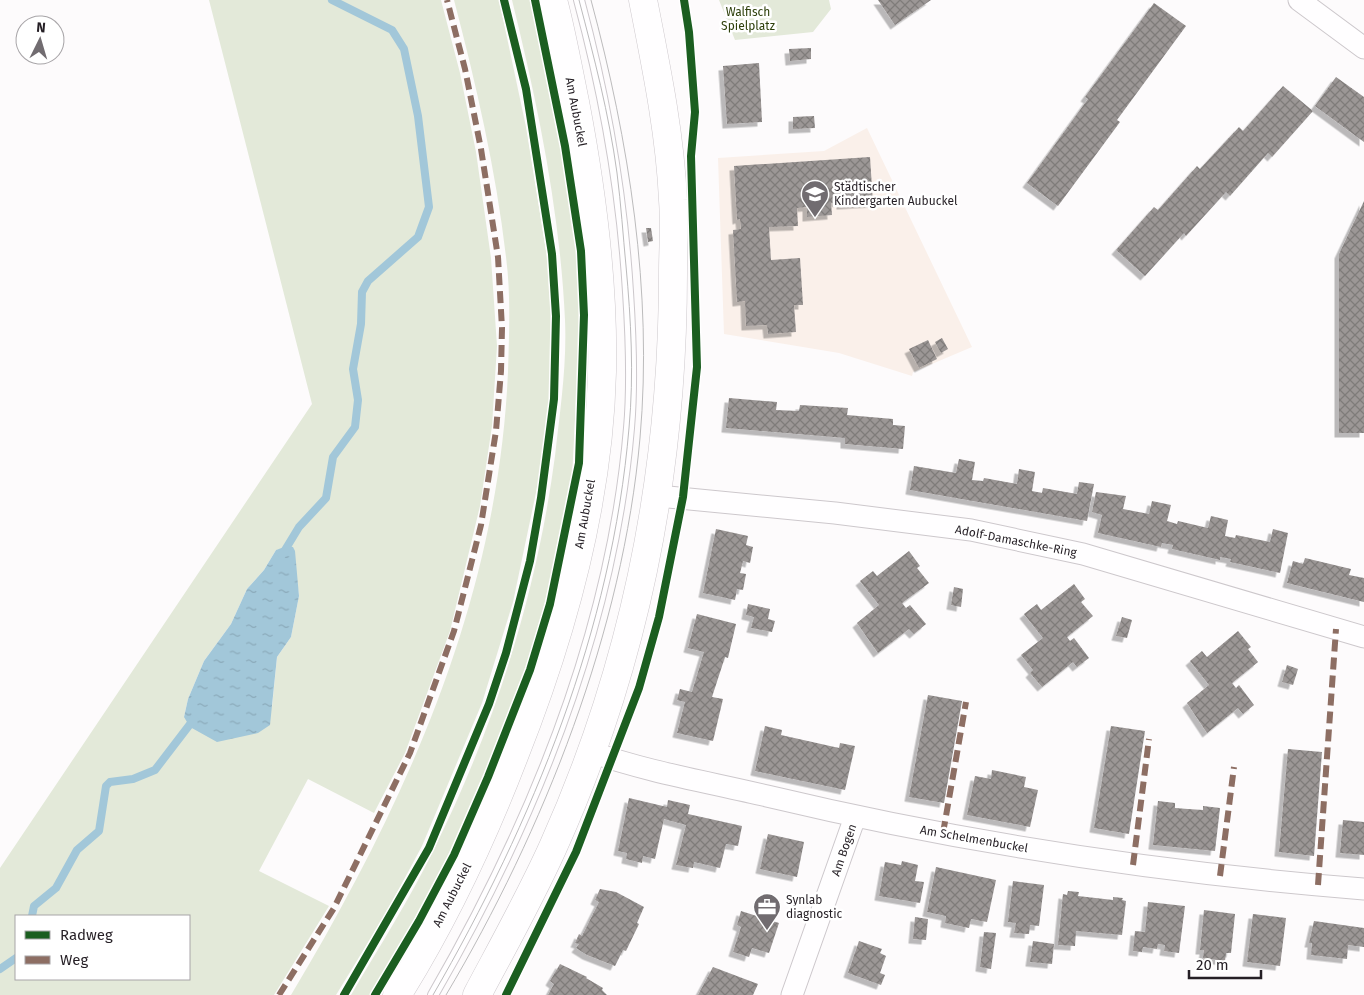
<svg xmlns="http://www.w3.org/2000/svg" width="1364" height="995" font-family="'Fira Sans',sans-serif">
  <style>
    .education { fill: #faf0ea }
    .green { fill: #e3e9d9; fill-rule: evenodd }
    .water { fill: url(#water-ripples) }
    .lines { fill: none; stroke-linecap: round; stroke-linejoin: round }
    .stream { stroke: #a2c7d9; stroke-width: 8 }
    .building { fill: url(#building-cross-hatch); filter: url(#shadow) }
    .service-casing { stroke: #cdc8cc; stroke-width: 12 }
    .minor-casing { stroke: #cdc8cc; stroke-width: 23 }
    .secondary-casing { stroke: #cdc8cc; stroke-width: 29 }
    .service { stroke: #fffeff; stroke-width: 10 }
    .minor { stroke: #fffeff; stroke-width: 21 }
    .secondary { stroke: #fffeff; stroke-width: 28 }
    .tram { stroke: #bcbbbc; stroke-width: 1 }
    .quiet { stroke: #8d6e63; stroke-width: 6; stroke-dasharray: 12 6; stroke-linecap: butt }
    .cycleway-casing { stroke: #fff; stroke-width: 11 }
    .cycleway { stroke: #1b5e20; stroke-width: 8 }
    .labels { text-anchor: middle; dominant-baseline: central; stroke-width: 5; stroke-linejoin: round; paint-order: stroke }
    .park-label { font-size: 12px; fill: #2e400c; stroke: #fff }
    .street-label { font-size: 12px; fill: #251f25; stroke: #fff }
    .poi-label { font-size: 12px; fill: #251f25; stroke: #fff; text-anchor: start }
  </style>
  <defs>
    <pattern id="water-ripples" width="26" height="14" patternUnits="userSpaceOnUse" patternTransform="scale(1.25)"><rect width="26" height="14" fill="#a2c7d9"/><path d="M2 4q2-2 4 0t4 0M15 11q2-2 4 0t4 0" fill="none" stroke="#8baaba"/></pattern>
    <pattern id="building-cross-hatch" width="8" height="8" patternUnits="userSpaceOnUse" patternTransform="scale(1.25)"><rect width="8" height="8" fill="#9c9796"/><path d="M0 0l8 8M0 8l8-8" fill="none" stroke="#7f7b7a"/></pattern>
    <filter id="shadow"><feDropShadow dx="-4.5" dy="4.5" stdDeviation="0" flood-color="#0004"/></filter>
  </defs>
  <rect width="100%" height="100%" fill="#fdfbfc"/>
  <!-- education -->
  <path class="education" d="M 867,128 L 972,347 L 913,372 L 912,376 L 839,353 L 724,334 L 718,158 L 824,151 Z"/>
  <!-- green -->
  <path class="green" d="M 209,0 L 441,0 L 460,73 L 476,152 L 491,258 L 497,346 L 492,426 L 480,506 L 450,631 L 405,753 L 374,813 L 308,779 L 259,871 L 329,906 L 274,995 L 0,995 L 0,868 L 312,404 ZM 293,547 L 299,596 L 291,637 L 277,657 L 272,707 L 184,717 L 188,699 L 204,661 L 231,624 L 247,589 L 264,570 L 276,550 ZM 16,916 L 189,916 L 189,979 L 16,979 Z
    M 454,0 L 499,0 L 526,127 L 547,257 L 551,316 L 550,402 L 538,483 L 513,602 L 482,703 L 422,846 L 386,913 L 336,995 L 291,995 C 406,803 498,600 508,372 C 509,334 511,295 506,257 C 496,170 476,84 454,0 Z
    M 512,0 L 530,0 L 536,21 L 562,150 L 577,255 L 580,322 L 572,478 L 560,541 L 539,626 L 505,730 L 450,856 L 416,921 L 372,995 L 351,995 C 379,947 410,899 434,849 C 495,726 537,592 555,456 C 560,411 567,365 565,320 C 560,212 538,105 512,0 Z
    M 719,0 L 829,0 L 831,9 L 813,32 L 735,40 Z"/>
  <!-- water -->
  <path class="water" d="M 287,546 L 293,547 L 295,551 L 299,596 L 291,637 L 277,657 L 270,725 L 258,733 L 217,742 L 190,727 L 184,717 L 188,699 L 204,661 L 231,624 L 247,589 L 264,570 L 276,550 Z"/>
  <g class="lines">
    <!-- stream -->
    <path class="stream" d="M 282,555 L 299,527 L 326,498 L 333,457 L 355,427 L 358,400 L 353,369 L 361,324 L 362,292 L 368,281 L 418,237 L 429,207 L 418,116 L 404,49 L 392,30 L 332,0
      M 32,916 L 34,906 L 56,888 L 77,850 L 99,831 L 106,786 L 110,782 L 133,779 L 155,770 L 194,719
      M 0,969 L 16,958"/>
  </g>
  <!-- building -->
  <path class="building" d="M 878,0 L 931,0 L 895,25 Z
    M 1154,3 L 1186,26 L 1117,120 L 1120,122 L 1058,206 L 1027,183 L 1088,99 L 1085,97 Z
    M 811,48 L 811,59 L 790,61 L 789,49 Z
    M 759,63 L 762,122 L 727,124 L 723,66 Z
    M 1336,77 L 1364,97 L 1364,142 L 1315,106 Z
    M 1283,86 L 1313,111 L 1272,157 L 1268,153 L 1230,196 L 1226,192 L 1186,236 L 1184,233 L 1145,276 L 1116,250 L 1154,207 L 1158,210 L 1197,166 L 1200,169 L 1239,127 L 1243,131 Z
    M 814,116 L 815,128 L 793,129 L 793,117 Z
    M 870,157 L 873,203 L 841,205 L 841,202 L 831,203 L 832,215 L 807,217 L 807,207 L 797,208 L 798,226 L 769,227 L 771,260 L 800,258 L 803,305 L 794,305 L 796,332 L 768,334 L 767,325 L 746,326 L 745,301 L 737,302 L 733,230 L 741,229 L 740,219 L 737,220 L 734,166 Z
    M 1364,201 L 1364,433 L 1339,433 L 1339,254 Z
    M 646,228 L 651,228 L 653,241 L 648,242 Z
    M 942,338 L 948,349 L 941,353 L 935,342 Z
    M 928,340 L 937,359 L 919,368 L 909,349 Z
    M 729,398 L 777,402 L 776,410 L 799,411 L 800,405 L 848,408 L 847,415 L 893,419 L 893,425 L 905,426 L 903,449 L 845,444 L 845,438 L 726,428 Z
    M 959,459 L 975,462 L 972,480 L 983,481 L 984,478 L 1017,484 L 1019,469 L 1035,472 L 1032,491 L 1042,493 L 1043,488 L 1077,494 L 1079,482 L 1094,484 L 1087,521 L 910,490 L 914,466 L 956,473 Z
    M 1096,492 L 1126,496 L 1123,509 L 1149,514 L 1152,501 L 1171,505 L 1167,521 L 1177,524 L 1178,521 L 1208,528 L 1211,516 L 1228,520 L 1225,536 L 1235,538 L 1236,535 L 1270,542 L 1273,529 L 1288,533 L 1280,573 L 1230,562 L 1231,559 L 1220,557 L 1220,560 L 1172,549 L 1173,545 L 1162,543 L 1161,547 L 1098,533 L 1102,515 L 1092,512 Z
    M 716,529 L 748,536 L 746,545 L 753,547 L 750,563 L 743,561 L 740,573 L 746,574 L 743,590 L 737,589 L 735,600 L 703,593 Z
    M 909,551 L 920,566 L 917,568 L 929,583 L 902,603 L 906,608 L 910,605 L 926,624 L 914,634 L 909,629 L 878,653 L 857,623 L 879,605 L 860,581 L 873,571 L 877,576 Z
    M 1305,558 L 1351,569 L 1349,575 L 1364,578 L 1364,602 L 1287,583 L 1293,561 L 1303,564 Z
    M 1074,584 L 1085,599 L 1081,602 L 1093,616 L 1067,637 L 1070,641 L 1074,638 L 1089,658 L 1077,667 L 1073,662 L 1042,687 L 1030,673 L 1033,670 L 1021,655 L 1043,638 L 1024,614 L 1037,604 L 1041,610 Z
    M 954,587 L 963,589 L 961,607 L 951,605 Z
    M 748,604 L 770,609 L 768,619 L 775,621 L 772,632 L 751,628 L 754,617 L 746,615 Z
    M 697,614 L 736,624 L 728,658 L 725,657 L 712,697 L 723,699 L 713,741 L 677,733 L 685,702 L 677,700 L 680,689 L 692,692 L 704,652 L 688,648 Z
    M 1122,617 L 1132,620 L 1127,638 L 1116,636 Z
    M 1238,631 L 1251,647 L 1248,649 L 1258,662 L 1232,683 L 1236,688 L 1239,685 L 1254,705 L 1243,714 L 1238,708 L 1207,733 L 1187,703 L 1209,685 L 1190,661 L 1202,651 L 1207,657 Z
    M 1287,665 L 1298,669 L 1293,685 L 1282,682 Z
    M 928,695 L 962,701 L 944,803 L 909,797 Z
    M 765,726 L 782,730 L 781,735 L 839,748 L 840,743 L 855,746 L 845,790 L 755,771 Z
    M 1111,726 L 1145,731 L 1129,834 L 1094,828 Z
    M 1288,749 L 1322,752 L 1314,856 L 1279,852 Z
    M 992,770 L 1026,777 L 1024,787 L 1038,790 L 1030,827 L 967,815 L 975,776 L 991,779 Z
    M 629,798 L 667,807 L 668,800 L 690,805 L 688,814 L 742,826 L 738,846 L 726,844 L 720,868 L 694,862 L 693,868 L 676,865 L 686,825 L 664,819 L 655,859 L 643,856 L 642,863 L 626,859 L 627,853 L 618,851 Z
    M 1158,801 L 1175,803 L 1175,808 L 1188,809 L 1203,810 L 1203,806 L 1220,808 L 1215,851 L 1153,845 Z
    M 1343,820 L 1364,822 L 1364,855 L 1340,853 Z
    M 768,834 L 804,842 L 797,877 L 760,869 Z
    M 902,861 L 918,865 L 915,881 L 924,882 L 920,903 L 879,896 L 885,862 L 901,865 Z
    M 936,867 L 996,880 L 987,922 L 971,919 L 969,928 L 945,923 L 946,916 L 927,912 Z
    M 1013,881 L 1044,885 L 1039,926 L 1030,925 L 1029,934 L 1014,933 L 1016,923 L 1008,922 Z
    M 600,889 L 616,892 L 644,907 L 637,923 L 639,924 L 626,951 L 623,950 L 615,966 L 587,955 L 576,948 L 579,944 L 575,943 L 579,934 L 582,936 L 599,902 L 595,900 Z
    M 1068,891 L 1079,892 L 1078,896 L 1113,900 L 1113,897 L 1123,898 L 1122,900 L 1126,901 L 1122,935 L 1076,931 L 1075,946 L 1058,945 L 1063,894 L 1067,895 Z
    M 1148,902 L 1185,906 L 1179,953 L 1164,951 L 1165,945 L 1158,944 L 1157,949 L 1143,947 L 1142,952 L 1133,951 L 1135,931 L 1145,932 Z
    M 1204,910 L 1235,914 L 1231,953 L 1226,953 L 1225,961 L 1203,958 L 1204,950 L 1200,950 Z
    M 741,911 L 779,923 L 769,953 L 752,948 L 749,957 L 733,952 L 741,927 L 737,925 Z
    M 1253,914 L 1286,918 L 1280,966 L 1247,962 Z
    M 915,917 L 928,919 L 926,940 L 913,939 Z
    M 1314,921 L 1364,928 L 1364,947 L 1348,945 L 1347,959 L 1311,955 L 1312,943 L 1309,943 Z
    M 984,932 L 996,933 L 991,969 L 980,967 Z
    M 859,941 L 882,949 L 880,953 L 886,956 L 880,973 L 885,975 L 881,985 L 848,973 Z
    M 1033,941 L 1054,944 L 1052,964 L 1030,962 Z
    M 560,964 L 587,977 L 586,978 L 603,988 L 602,990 L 607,995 L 548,995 L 554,984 L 550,981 Z
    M 713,967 L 758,984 L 753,995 L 698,995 Z"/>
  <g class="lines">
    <!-- service casing -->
    <g class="service-casing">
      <path id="service" d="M 433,995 C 533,822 612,629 629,428 C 633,383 631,337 628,292 C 622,193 605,96 579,0"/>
    </g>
    <!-- minor casing -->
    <g class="minor-casing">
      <path id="minor" d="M 1299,0 L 1364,48
        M 658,496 L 835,513 L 971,530 L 1083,554 L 1364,637
        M 591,752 C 648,772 708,782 767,796 C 964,843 1163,873 1364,889
        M 792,995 L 855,817"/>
    </g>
    <!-- secondary casing -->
    <g class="secondary-casing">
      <path id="secondary" d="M 397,995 C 444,920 482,839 514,756 C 562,635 599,503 602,372 C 604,281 592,191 575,102 C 568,68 562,34 553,0
        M 477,995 C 503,946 530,898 553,847 C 635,665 673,472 673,273 C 673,249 675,224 673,200 C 670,133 656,66 643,0"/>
    </g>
    <!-- service -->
    <use href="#service" class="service"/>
    <!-- minor -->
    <use href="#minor" class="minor"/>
    <!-- secondary -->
    <use href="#secondary" class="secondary"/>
    <!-- tram -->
    <path class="tram" d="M 433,995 C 533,822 612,629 629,428 C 634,374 631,320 626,266 C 623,235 621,204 617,173 C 609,114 594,57 579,0
      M 446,995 C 544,830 623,630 640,438 C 653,292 629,141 591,0"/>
    <!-- quiet -->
    <path class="quiet" d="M 943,833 L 966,702
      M 1133,865 L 1149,739
      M 1220,876 L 1234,767
      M 1318,885 L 1336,629
      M 279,995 L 334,908 L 410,753 L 454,631 L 481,525 L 496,431 L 501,371 L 502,328 L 498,257 L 481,149 L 465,69 L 447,0"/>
    <!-- cycleway casing -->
    <g class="cycleway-casing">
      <path id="cycleway" d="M 344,995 L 429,848 L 489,704 L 506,653 L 530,561 L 541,498 L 554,399 L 556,316 L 552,254 L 526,89 L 504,0
        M 375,995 L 419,921 L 454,855 L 488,777 L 530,670 L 550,604 L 579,463 L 584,315 L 581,251 L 565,146 L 535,0
        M 506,995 L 576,852 L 639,688 L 659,617 L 683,497 L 697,367 L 691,156 L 695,112 L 689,32 L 684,0"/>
    </g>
    <!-- cycleway -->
    <use href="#cycleway" class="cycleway"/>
  </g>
  <!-- icons -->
  <defs>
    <g id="school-pin" transform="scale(1.4375)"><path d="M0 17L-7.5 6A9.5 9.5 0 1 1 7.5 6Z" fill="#716c70" stroke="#fff"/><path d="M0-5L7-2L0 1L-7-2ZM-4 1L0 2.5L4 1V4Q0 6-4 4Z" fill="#fff"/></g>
    <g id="office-pin" transform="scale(1.4375)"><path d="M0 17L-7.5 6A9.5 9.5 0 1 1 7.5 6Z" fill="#716c70" stroke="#fff"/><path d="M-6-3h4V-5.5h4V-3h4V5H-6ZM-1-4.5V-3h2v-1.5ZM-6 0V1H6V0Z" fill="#fff"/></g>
  </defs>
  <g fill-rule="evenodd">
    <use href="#school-pin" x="815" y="194"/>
    <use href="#office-pin" x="767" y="907"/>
  </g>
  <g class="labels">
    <!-- park labels -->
    <g class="park-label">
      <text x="748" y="12">Walfisch<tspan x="748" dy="14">Spielplatz</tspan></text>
    </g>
    <!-- street labels -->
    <g class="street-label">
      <text transform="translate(576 112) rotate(79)">Am Aubuckel</text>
      <text transform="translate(585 514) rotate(-80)">Am Aubuckel</text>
      <text transform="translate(1016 541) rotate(11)">Adolf-Damaschke-Ring</text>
      <text transform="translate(974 839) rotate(10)">Am Schelmenbuckel</text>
      <text transform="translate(844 850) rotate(-71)">Am Bogen</text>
      <text transform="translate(452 895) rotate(-63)">Am Aubuckel</text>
    </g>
    <!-- poi labels -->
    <g class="poi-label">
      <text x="834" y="187">Städtischer<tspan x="834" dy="14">Kindergarten Aubuckel</tspan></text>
      <text x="786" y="900">Synlab<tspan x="786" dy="14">diagnostic</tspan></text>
    </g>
  </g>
  <!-- legend -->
  <rect x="15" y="915" width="175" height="65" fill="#ffffff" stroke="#a8a5a8"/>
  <rect x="25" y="931" width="25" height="8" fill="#1b5e20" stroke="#a8a5a8"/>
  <text x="60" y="940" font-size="15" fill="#251f25">Radweg</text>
  <rect x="25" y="956" width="25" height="8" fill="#8d6e63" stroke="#a8a5a8"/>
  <text x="60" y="965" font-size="15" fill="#251f25">Weg</text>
  <!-- north arrow -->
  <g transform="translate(40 40) rotate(5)"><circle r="24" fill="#ffffff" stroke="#a8a5a8"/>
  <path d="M0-4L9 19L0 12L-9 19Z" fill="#716c70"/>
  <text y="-8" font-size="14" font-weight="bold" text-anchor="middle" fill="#251f25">N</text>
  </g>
  <!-- scale -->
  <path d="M1189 970v8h72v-8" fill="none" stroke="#251f25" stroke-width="2.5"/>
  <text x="1196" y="970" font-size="15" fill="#251f25" stroke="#ffffff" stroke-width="4" paint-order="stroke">20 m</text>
</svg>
